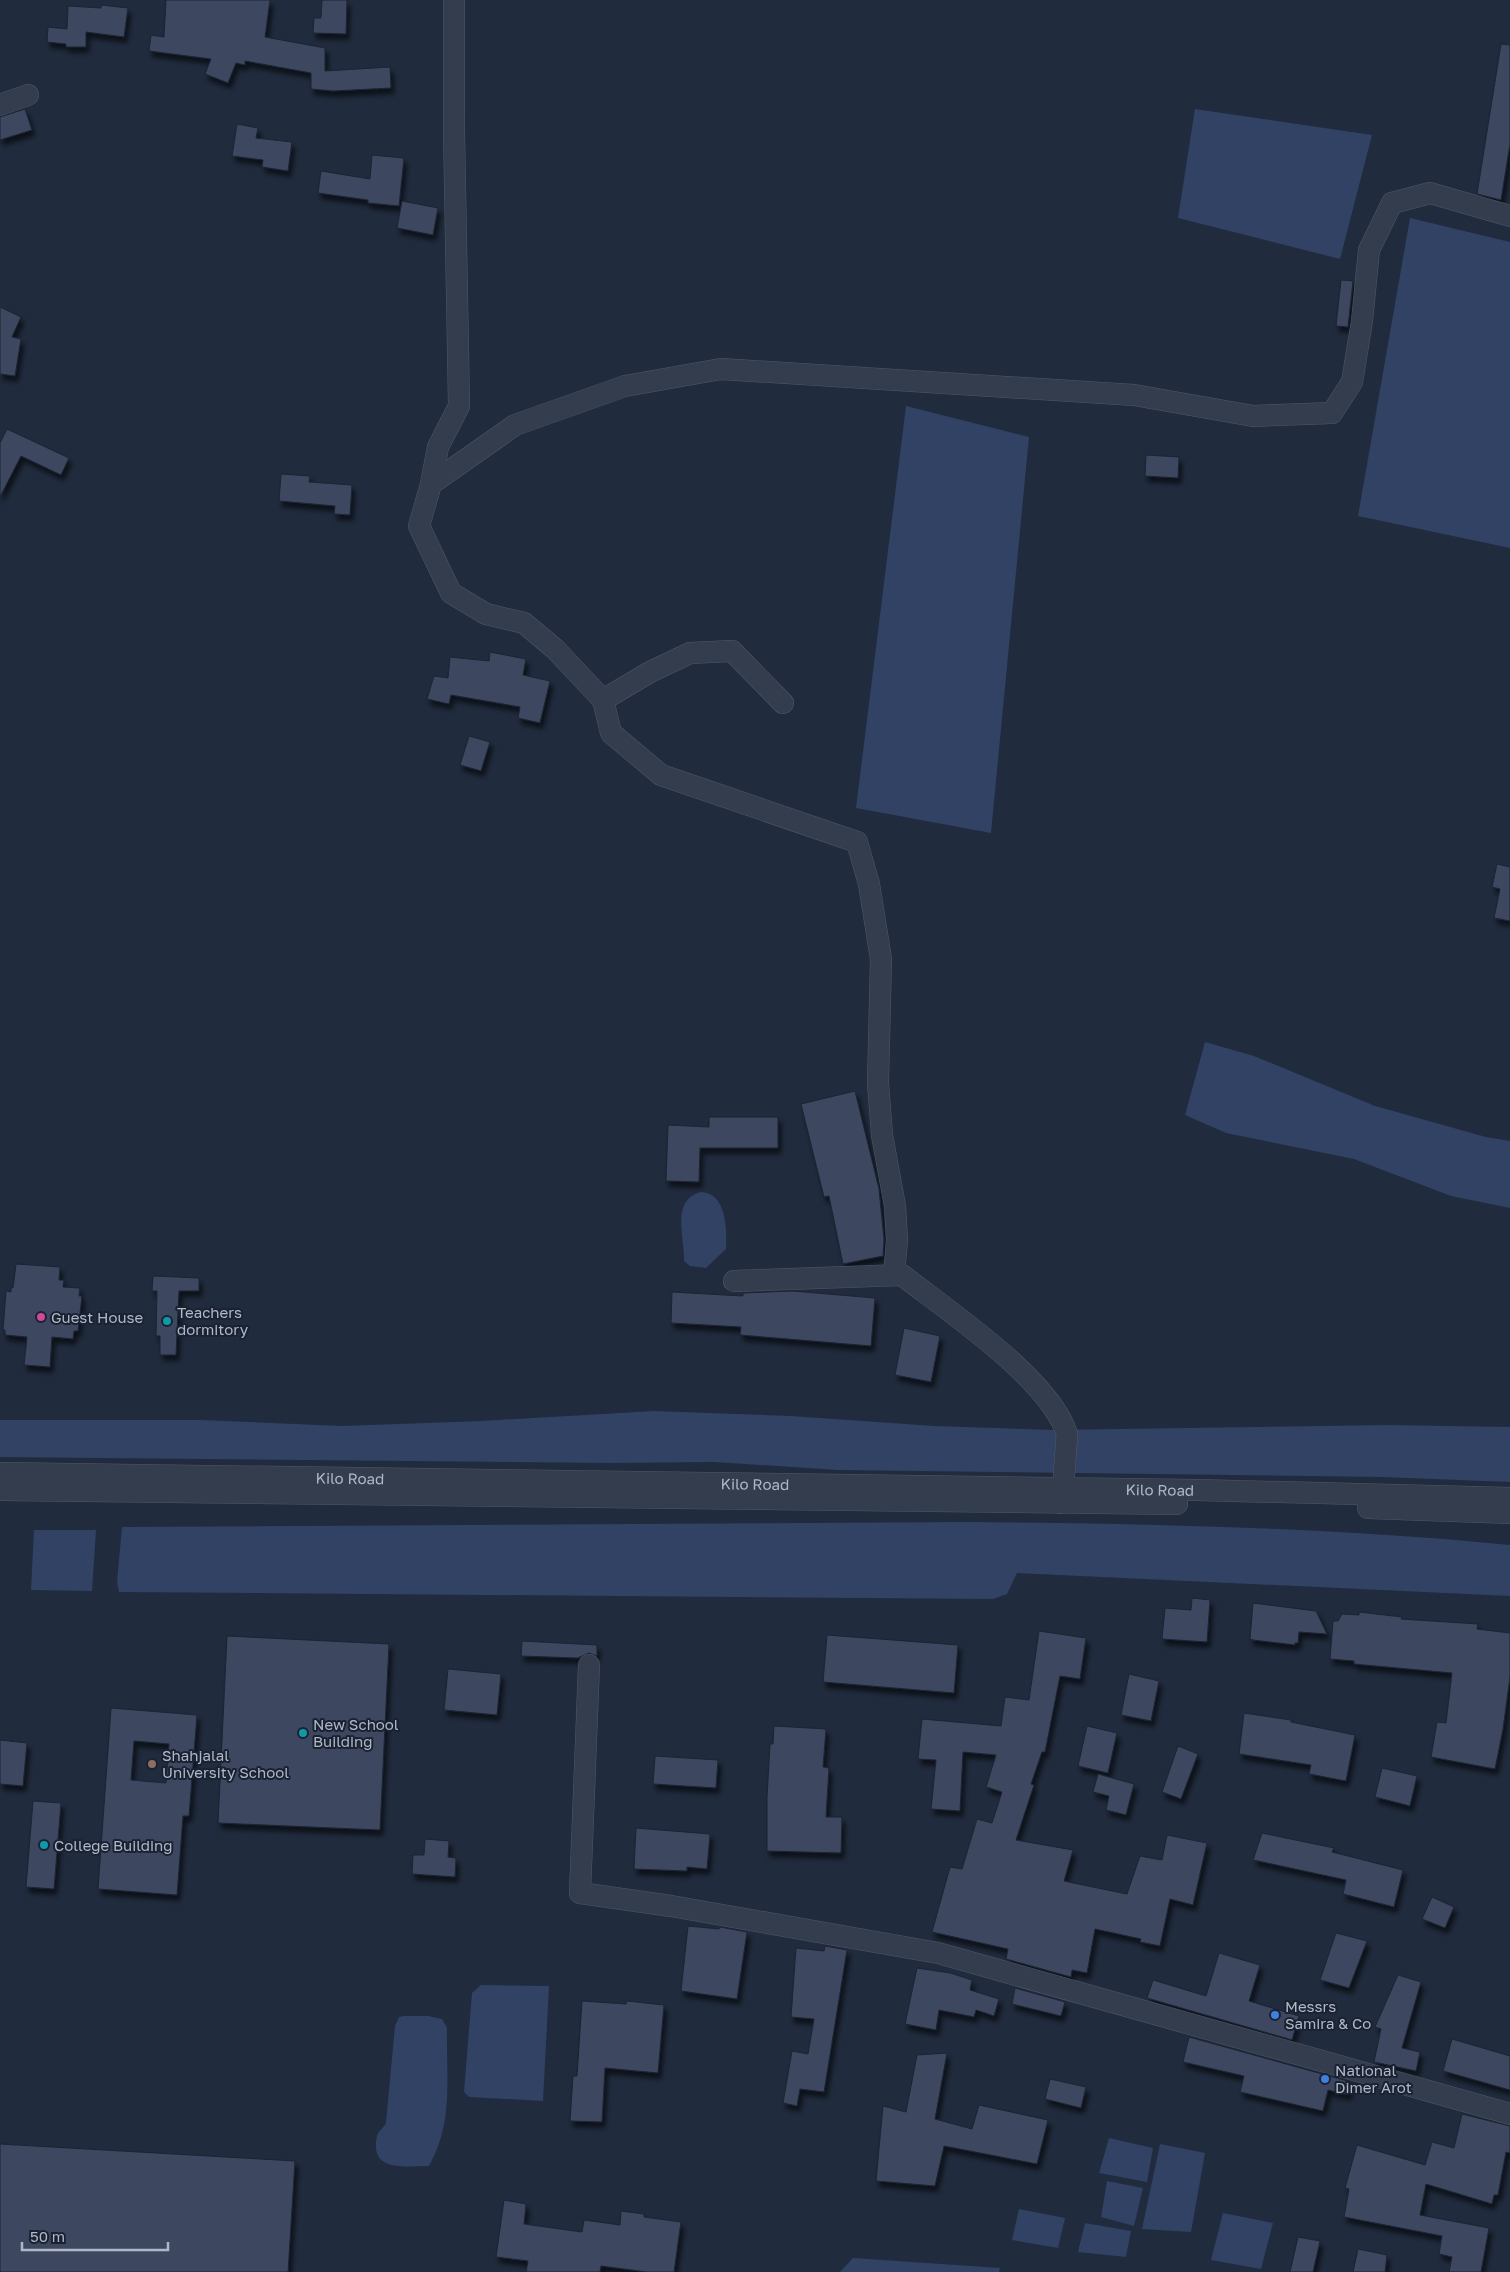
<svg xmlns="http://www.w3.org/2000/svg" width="1510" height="2272" font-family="'Golos Text',sans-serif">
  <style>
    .water { fill: #314264 }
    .building { fill: #3c475e; stroke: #1b2434; fill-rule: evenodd; filter: url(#shadow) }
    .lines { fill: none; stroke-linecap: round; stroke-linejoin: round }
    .minor-casing { stroke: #4f5868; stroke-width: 22 }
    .minor { stroke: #343d4d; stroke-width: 21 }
    .hotel-dot { fill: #d1479c; stroke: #1a2232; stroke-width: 2 }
    .culture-dot { fill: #0f9aa8; stroke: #1a2232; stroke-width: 2 }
    .education-dot { fill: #8d6e63; stroke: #1a2232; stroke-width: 2 }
    .shop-dot { fill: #3f7fe0; stroke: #1a2232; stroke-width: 2 }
    .labels { text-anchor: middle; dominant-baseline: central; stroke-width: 4; stroke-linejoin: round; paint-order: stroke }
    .poi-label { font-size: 15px; fill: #afb8c9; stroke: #1a2232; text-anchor: start }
    .street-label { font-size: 15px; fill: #afb8c9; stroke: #1a2232 }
  </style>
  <defs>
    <filter id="shadow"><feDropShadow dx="3" dy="5.5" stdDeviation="2.5" flood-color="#0009"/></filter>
  </defs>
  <rect width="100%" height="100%" fill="#202b3d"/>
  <!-- water -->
  <path class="water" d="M 1195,109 L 1372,135 L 1340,259 L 1178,218 Z
    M 1410,218 L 1510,242 L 1510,548 L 1358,516 Z
    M 906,406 L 1029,437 L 991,833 L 856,808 Z
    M 1205,1042 L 1254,1056 L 1375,1106 L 1486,1137 L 1510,1141 L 1510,1208 L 1451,1196 L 1354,1159 L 1226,1133 L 1185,1115 Z
    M 701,1192 C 727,1193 727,1230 726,1249 L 706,1268 L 690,1266 L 684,1261 C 685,1238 670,1200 701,1192 Z
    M 654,1411 L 791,1416 L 934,1426 L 1053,1430 L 1387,1425 L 1510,1427 L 1510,1482 L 1382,1477 L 838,1470 L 714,1462 L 610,1463 L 0,1457 L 0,1420 L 201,1420 L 342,1426 L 482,1421 Z
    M 967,1522 C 1148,1524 1330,1527 1510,1545 L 1510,1596 L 1017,1573 L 1007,1594 L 993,1599 L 119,1592 L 117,1582 L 122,1527 Z
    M 34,1530 L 96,1530 L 92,1591 L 31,1590 Z
    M 481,1985 L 549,1986 L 543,2101 L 469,2097 L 464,2092 L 472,1993 Z
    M 404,2016 L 428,2016 L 442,2019 L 447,2028 C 446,2075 454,2123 429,2166 C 405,2166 369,2173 377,2136 C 378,2131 384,2128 386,2123 L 395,2026 L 399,2017 Z
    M 1109,2138 L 1153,2148 L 1147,2182 L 1099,2173 Z
    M 1160,2144 L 1205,2153 L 1191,2232 L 1142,2229 Z
    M 1107,2181 L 1143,2188 L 1134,2226 L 1101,2217 Z
    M 1019,2209 L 1065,2218 L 1058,2248 L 1012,2240 Z
    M 1223,2213 L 1273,2223 L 1261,2269 L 1211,2260 Z
    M 1085,2223 L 1131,2231 L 1126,2257 L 1078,2252 Z
    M 853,2258 L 1000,2268 L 999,2272 L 840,2272 Z"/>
  <!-- building -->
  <path class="building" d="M 166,0 L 270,0 L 265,37 L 325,48 L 325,71 L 390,67 L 391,88 L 333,91 L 311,89 L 311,73 L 245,61 L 245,65 L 236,63 L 228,83 L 205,74 L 211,59 L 149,51 L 151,35 L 164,37 Z
    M 322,0 L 347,0 L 346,34 L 313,33 L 314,18 L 321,18 Z
    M 101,5 L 128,8 L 124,37 L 86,32 L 86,47 L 66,47 L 66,44 L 47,42 L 48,27 L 67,29 L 68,6 L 101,8 Z
    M 1501,44 L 1510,45 L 1510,144 L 1501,200 L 1477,194 Z
    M 25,109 L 32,130 L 0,140 L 0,117 Z
    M 237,124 L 258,128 L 256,138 L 292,142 L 288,171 L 262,167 L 263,160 L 232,156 Z
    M 372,155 L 404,158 L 399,206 L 368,203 L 368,200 L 318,193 L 321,171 L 370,179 Z
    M 402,201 L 438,208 L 433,235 L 397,228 Z
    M 1341,280 L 1353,281 L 1348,327 L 1336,326 Z
    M 0,307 L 21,317 L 12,337 L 21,339 L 15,376 L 0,374 Z
    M 7,429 L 69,458 L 61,475 L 21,456 L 0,497 L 0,443 Z
    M 1146,455 L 1179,457 L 1178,478 L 1145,476 Z
    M 281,474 L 310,476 L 309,482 L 352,485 L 350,515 L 334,514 L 335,506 L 279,501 Z
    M 490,652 L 526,659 L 523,675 L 550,681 L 540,723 L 518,718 L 520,707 L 451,695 L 449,704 L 427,699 L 434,676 L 448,678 L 450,657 L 489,661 Z
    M 469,736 L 490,742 L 481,771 L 460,765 Z
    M 1497,864 L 1510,867 L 1510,921 L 1494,918 L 1500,889 L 1492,887 Z
    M 855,1091 L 879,1189 L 884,1240 L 883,1256 L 843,1264 L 829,1196 L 824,1197 L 801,1104 Z
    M 709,1117 L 778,1117 L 778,1148 L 700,1148 L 699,1182 L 666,1181 L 668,1125 L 709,1127 Z
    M 16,1264 L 60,1267 L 59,1280 L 64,1280 L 63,1287 L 80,1288 L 79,1296 L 82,1296 L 78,1331 L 74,1331 L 73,1339 L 52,1337 L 50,1367 L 24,1365 L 27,1337 L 5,1335 L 5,1330 L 3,1330 L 6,1291 L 11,1292 L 11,1287 L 13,1288 Z
    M 153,1276 L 199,1278 L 199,1291 L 179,1291 L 176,1355 L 160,1355 L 160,1336 L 156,1336 L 157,1291 L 152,1291 Z
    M 792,1291 L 875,1298 L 871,1346 L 740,1335 L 741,1327 L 671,1323 L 672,1292 L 743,1296 L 743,1293 Z
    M 904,1328 L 940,1336 L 931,1382 L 895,1375 Z
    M 1192,1598 L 1210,1600 L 1207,1642 L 1162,1639 L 1165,1608 L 1191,1610 Z
    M 1253,1603 L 1316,1611 L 1327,1634 L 1299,1632 L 1298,1643 L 1295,1643 L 1295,1645 L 1253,1640 L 1250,1639 Z
    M 1359,1612 L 1402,1617 L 1401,1619 L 1478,1624 L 1477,1629 L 1510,1633 L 1510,1677 L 1503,1729 L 1495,1769 L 1431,1757 L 1437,1722 L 1446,1723 L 1452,1673 L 1354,1664 L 1354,1661 L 1330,1659 L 1333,1621 L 1338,1621 L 1342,1614 L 1359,1615 Z
    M 1039,1631 L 1086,1638 L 1080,1679 L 1060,1676 L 1045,1752 L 1042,1752 L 1031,1784 L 1034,1785 L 1016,1840 L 1073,1850 L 1064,1881 L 1127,1894 L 1140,1856 L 1162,1860 L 1167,1835 L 1207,1843 L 1193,1905 L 1170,1899 L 1160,1946 L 1140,1942 L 1141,1939 L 1095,1929 L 1087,1973 L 1072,1970 L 1071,1977 L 1006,1959 L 1008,1949 L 932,1932 L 950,1867 L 962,1869 L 977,1819 L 992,1823 L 1002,1792 L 986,1787 L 996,1755 L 963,1752 L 960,1811 L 931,1809 L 936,1760 L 918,1759 L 922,1719 L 1001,1726 L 1005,1697 L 1029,1700 Z
    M 827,1635 L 958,1645 L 954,1693 L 823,1682 Z
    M 227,1636 L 389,1644 L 380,1830 L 218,1823 Z
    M 522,1641 L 597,1645 L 597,1656 L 589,1653 L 578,1658 L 521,1656 Z
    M 448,1669 L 501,1674 L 497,1715 L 444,1710 Z
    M 1129,1674 L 1159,1681 L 1151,1721 L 1121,1715 Z
    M 111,1708 L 197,1715 L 189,1816 L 183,1816 L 177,1895 L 98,1889 ZM 134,1741 L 169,1744 L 166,1783 L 131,1780 Z
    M 1244,1713 L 1291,1720 L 1291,1722 L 1355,1735 L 1346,1781 L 1309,1774 L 1311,1765 L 1239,1754 Z
    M 774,1726 L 826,1729 L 823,1767 L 829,1768 L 826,1817 L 842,1817 L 841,1853 L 767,1851 L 767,1797 L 770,1744 L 773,1744 Z
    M 1087,1726 L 1117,1733 L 1108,1773 L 1078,1766 Z
    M 0,1740 L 27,1743 L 23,1786 L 0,1784 Z
    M 1178,1746 L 1198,1754 L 1181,1799 L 1162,1792 Z
    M 655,1756 L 718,1760 L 716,1788 L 653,1784 Z
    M 1382,1768 L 1417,1776 L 1410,1806 L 1375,1797 Z
    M 1098,1774 L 1134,1784 L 1126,1815 L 1106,1810 L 1109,1796 L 1093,1792 Z
    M 33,1801 L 61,1803 L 54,1889 L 26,1887 Z
    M 636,1828 L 710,1834 L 707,1869 L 687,1867 L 687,1871 L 634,1869 Z
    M 1262,1833 L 1334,1848 L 1332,1852 L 1403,1870 L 1394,1907 L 1343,1894 L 1346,1880 L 1253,1860 Z
    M 425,1839 L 449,1841 L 448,1857 L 456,1858 L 455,1877 L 412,1874 L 413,1855 L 424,1855 Z
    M 1432,1897 L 1454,1907 L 1445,1928 L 1422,1919 Z
    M 688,1926 L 719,1929 L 720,1927 L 747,1932 L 737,1999 L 681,1991 Z
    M 1336,1933 L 1367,1941 L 1349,1988 L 1320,1980 Z
    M 825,1946 L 847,1950 L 824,2092 L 800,2089 L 797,2106 L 783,2103 L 792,2051 L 808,2054 L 814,2019 L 791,2017 L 796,1948 L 824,1951 Z
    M 1219,1953 L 1260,1965 L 1249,2001 L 1299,2016 L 1292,2040 L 1147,1998 L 1153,1980 L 1206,1996 Z
    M 917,1968 L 950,1973 L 972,1980 L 970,1990 L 999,1999 L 994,2016 L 976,2010 L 974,2017 L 939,2010 L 936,2030 L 905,2024 Z
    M 1398,1975 L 1421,1982 L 1402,2048 L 1420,2052 L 1416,2071 L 1374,2062 L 1381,2029 L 1375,2027 Z
    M 1015,1988 L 1065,2002 L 1061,2016 L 1012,2004 Z
    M 582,2001 L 626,2004 L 627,2001 L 664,2005 L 658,2073 L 605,2068 L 602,2122 L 570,2121 L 573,2076 L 577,2076 Z
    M 1189,2037 L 1351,2082 L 1348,2095 L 1328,2090 L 1323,2111 L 1240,2092 L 1244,2076 L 1183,2062 Z
    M 1452,2039 L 1510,2056 L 1510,2090 L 1443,2071 Z
    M 947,2053 L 935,2119 L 972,2129 L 979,2105 L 1048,2120 L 1037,2164 L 944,2146 L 935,2186 L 876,2181 L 883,2106 L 906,2112 L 917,2055 Z
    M 1050,2079 L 1086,2087 L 1081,2108 L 1045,2099 Z
    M 1462,2114 L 1510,2126 L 1510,2153 L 1506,2152 L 1498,2195 L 1494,2195 L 1492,2204 L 1426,2184 L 1420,2215 L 1489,2228 L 1481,2272 L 1449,2272 L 1452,2257 L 1439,2254 L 1442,2236 L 1344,2217 L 1349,2189 L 1345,2188 L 1357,2145 L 1425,2165 L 1432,2142 L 1454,2148 Z
    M 0,2144 L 295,2161 L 288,2272 L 0,2272 Z
    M 504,2200 L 526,2204 L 524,2224 L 582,2232 L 584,2220 L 620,2225 L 621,2211 L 644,2214 L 644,2217 L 681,2222 L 674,2272 L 647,2272 L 601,2266 L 600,2272 L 526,2272 L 528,2261 L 496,2257 Z
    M 1298,2237 L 1320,2241 L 1313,2272 L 1290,2272 Z
    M 1358,2249 L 1387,2255 L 1385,2272 L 1353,2272 Z"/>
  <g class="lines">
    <!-- minor casing -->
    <g class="minor-casing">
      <g id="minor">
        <path d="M 0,105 L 28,95"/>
        <path d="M 431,484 L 438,447 L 459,406 L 454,130 L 454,0"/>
        <path d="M 603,700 L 611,733 L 661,775 L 857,842 L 869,884 L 881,959 L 878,1083 L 882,1135 L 895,1206 L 897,1240 L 894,1275"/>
        <path d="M 783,703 L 732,651 L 690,653 L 650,672 L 603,700 L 555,649 L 524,623 L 486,614 L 451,593 L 419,526 L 431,484 L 515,425 L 625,386 L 721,369 L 1134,395 L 1253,416 L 1332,413 L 1352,382 L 1362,321 L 1369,250 L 1392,203 L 1430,193 L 1510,216"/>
        <path d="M 734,1281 L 902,1275 C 948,1311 1050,1379 1067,1434 L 1062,1503"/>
        <path id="s1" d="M 0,1473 L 1197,1490 L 1510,1498"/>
        <path d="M 0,1490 L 1177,1504"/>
        <path d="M 1368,1508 L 1510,1513"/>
        <path d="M 589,1665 L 580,1893 L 671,1906 L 938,1953 L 1510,2114"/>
      </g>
    </g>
    <!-- minor -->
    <use href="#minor" class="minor"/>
  </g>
  <!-- markers -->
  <circle class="hotel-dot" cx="41" cy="1317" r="5"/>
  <g class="culture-dot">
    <circle cx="167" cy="1321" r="5"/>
    <circle cx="303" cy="1733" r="5"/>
    <circle cx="44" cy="1845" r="5"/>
  </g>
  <circle class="education-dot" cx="152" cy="1764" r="5"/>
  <g class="shop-dot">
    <circle cx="1275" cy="2015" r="5"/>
    <circle cx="1325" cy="2079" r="5"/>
  </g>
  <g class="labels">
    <!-- poi labels -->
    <g class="poi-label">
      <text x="177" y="1312">Teachers<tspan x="177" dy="17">dormitory</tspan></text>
      <text x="51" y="1317">Guest House</text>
      <text x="313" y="1724">New School<tspan x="313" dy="17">Building</tspan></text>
      <text x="162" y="1755">Shahjalal<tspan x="162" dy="17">University School</tspan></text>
      <text x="54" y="1845">College Building</text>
      <text x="1285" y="2006">Messrs<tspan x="1285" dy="17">Samira &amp; Co</tspan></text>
      <text x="1335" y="2070">National<tspan x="1335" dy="17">Dimer Arot</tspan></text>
    </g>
    <!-- street labels -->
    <g class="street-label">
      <text stroke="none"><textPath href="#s1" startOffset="350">Kilo Road</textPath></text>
      <text stroke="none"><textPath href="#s1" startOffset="755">Kilo Road</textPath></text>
      <text stroke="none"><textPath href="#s1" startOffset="1160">Kilo Road</textPath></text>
    </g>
  </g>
  <!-- scale -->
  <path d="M22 2242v8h146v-8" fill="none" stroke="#afb8c9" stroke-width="2.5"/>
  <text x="30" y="2242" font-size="15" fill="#afb8c9" stroke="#1a2232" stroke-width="4" paint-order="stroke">50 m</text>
</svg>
